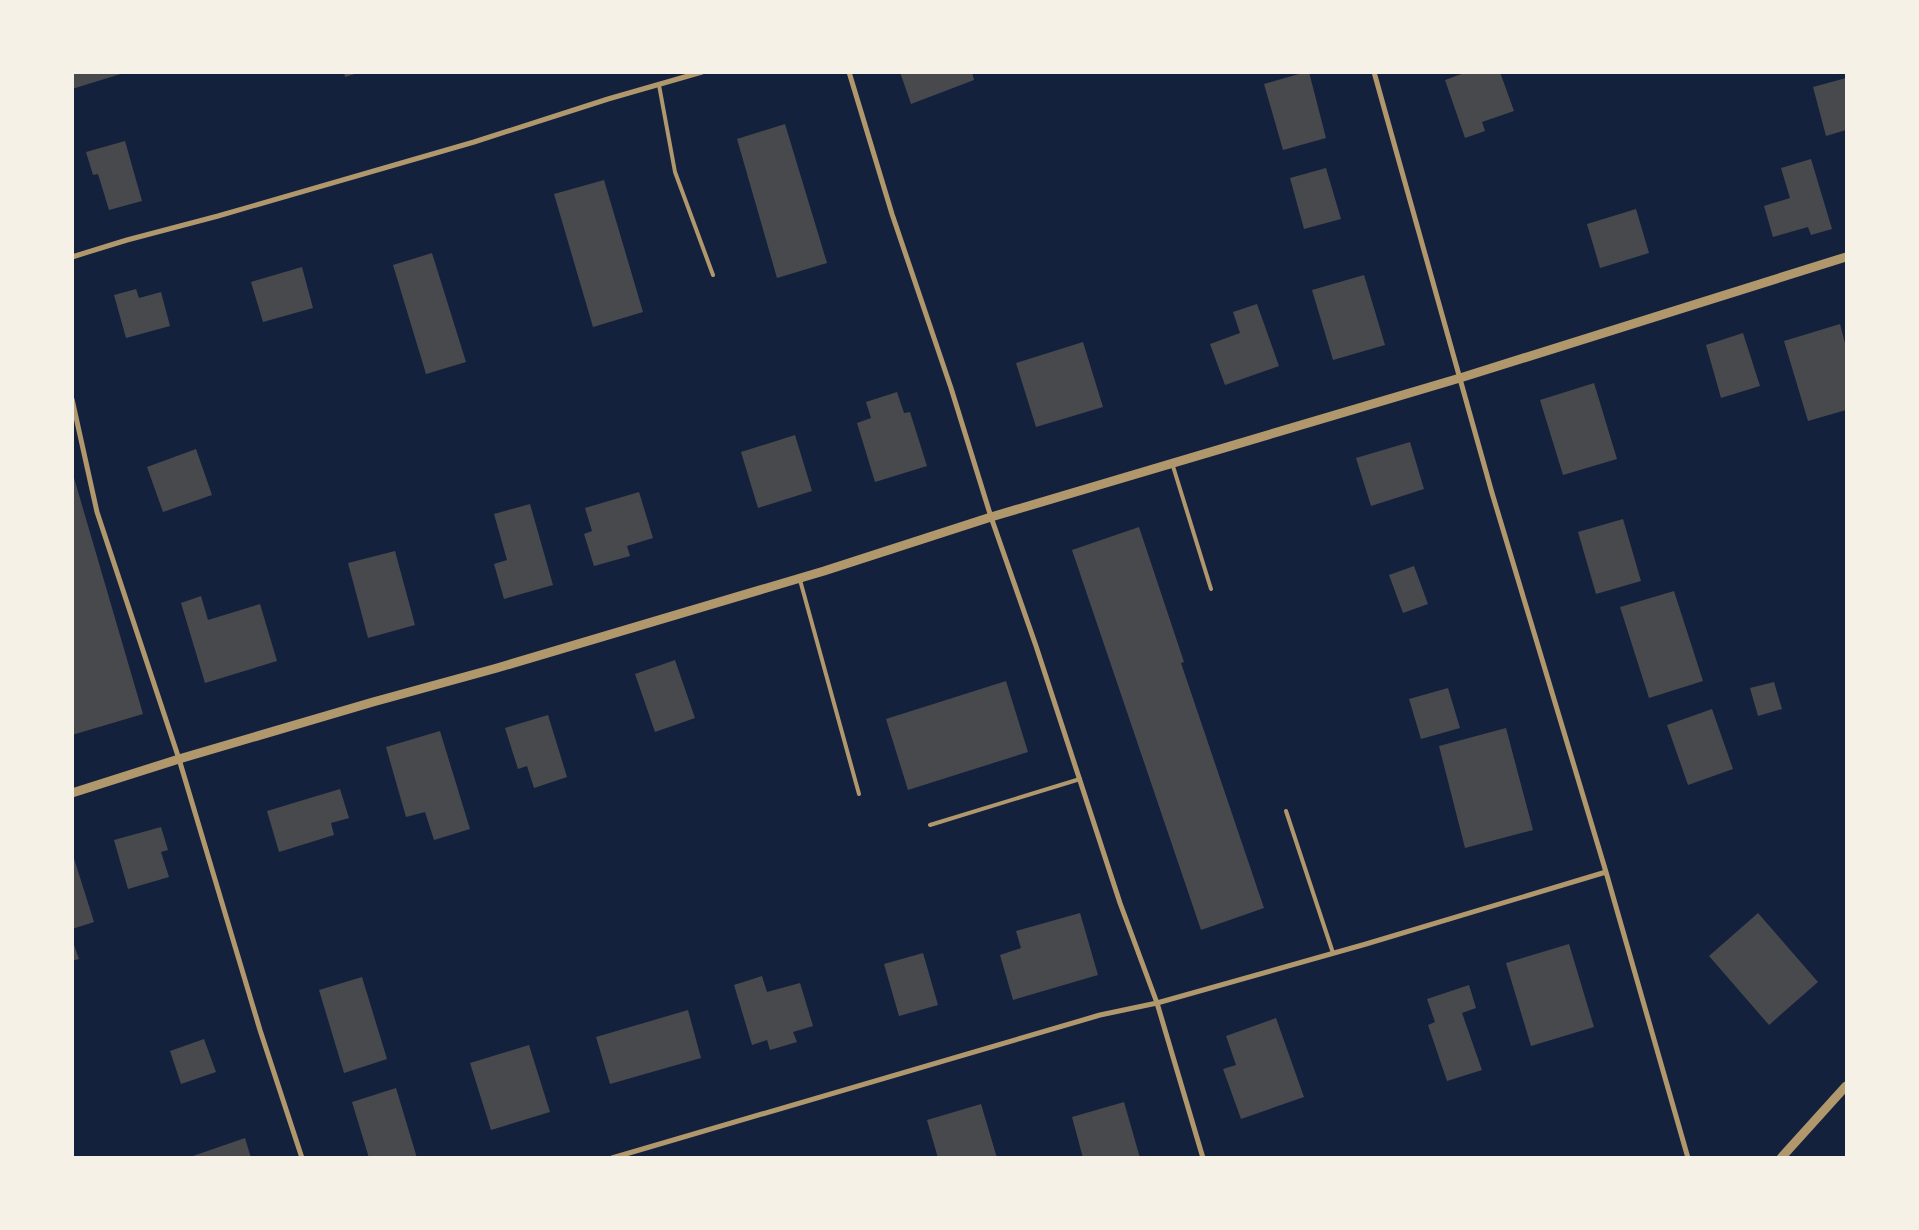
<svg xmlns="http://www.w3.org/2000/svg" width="1919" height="1230" font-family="'DejaVu Sans',sans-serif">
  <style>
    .building { fill: #48494c }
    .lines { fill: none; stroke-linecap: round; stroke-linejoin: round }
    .service { stroke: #b1986c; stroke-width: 4 }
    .minor { stroke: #b1986c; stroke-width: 5 }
    .tertiary { stroke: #b1986c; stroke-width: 9 }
  </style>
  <rect width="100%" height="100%" fill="#14213d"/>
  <!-- building -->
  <path class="building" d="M 72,72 L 124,72 L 124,73 L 72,89 Z
    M 344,72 L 358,72 L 358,73 L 345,77 Z
    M 900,72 L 972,72 L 974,80 L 911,104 Z
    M 1306,72 L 1309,72 L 1326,138 L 1283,150 L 1264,84 Z
    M 1467,72 L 1500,72 L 1514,111 L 1482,122 L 1485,131 L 1465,138 L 1445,80 Z
    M 1846,78 L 1846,130 L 1826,136 L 1813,87 Z
    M 785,124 L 827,263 L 777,278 L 737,139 Z
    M 125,141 L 142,201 L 109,210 L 98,174 L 93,175 L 86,152 Z
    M 1811,159 L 1832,229 L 1811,235 L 1808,227 L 1773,237 L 1764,206 L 1790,198 L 1781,168 Z
    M 1326,168 L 1341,219 L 1304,229 L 1290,178 Z
    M 604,180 L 643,312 L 593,327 L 554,194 Z
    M 1636,209 L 1649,253 L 1600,268 L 1587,224 Z
    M 432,253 L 466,362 L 426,374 L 393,265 Z
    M 302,267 L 313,308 L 263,322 L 251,282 Z
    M 1364,275 L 1385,345 L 1333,360 L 1312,290 Z
    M 136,289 L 139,298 L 161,292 L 170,326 L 126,338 L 114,295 Z
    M 1257,304 L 1279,366 L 1225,385 L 1210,344 L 1240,333 L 1233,312 Z
    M 1840,324 L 1846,347 L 1846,410 L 1808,421 L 1784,341 Z
    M 1743,333 L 1760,386 L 1721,398 L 1706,345 Z
    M 1083,342 L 1103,407 L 1036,427 L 1016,363 Z
    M 1594,383 L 1617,459 L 1563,475 L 1540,400 Z
    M 897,392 L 904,413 L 910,412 L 927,466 L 875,482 L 857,423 L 871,418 L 866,402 Z
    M 795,435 L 812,491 L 758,508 L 741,452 Z
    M 1410,442 L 1424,489 L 1371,506 L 1356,458 Z
    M 196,449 L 212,495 L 163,512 L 147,467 Z
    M 72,471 L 143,714 L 72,735 Z
    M 639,492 L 653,538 L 627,546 L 630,556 L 594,566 L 584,534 L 592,531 L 585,508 Z
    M 530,504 L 553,585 L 504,599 L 494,564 L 507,560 L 494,514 Z
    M 1623,519 L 1641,581 L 1596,594 L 1578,532 Z
    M 1139,527 L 1184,662 L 1181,663 L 1264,908 L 1201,930 L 1072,550 Z
    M 395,551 L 415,625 L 368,638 L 348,563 Z
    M 1414,566 L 1428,604 L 1403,613 L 1389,575 Z
    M 1674,591 L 1703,681 L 1649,698 L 1620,607 Z
    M 201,596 L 208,620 L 260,604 L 277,661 L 205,683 L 181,603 Z
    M 675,660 L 695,718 L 655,732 L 635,674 Z
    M 1006,681 L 1028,752 L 908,790 L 886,719 Z
    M 1774,682 L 1782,709 L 1758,716 L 1750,688 Z
    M 1448,688 L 1460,728 L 1421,739 L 1409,699 Z
    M 1712,709 L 1733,769 L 1688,785 L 1667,725 Z
    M 548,715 L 567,777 L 534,788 L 527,766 L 518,769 L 505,728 Z
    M 1506,728 L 1533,830 L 1465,848 L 1439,746 Z
    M 440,731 L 470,829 L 434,840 L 425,812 L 406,817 L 386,747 Z
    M 340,789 L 349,818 L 331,823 L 334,835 L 279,852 L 267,811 Z
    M 161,827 L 168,850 L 161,852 L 169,877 L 128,889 L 114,840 Z
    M 72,852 L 94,922 L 72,929 Z
    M 1080,913 L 1098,975 L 1013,1000 L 1000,955 L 1021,948 L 1016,931 Z
    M 1758,913 L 1818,982 L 1769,1025 L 1709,956 Z
    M 72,939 L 79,959 L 72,961 Z
    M 1569,944 L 1594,1027 L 1531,1046 L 1506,963 Z
    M 923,953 L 938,1005 L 899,1016 L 884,964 Z
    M 762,976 L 767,992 L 800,983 L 813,1026 L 793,1032 L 797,1042 L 770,1050 L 767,1040 L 752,1045 L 734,985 Z
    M 362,977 L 387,1059 L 344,1073 L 319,990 Z
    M 1469,985 L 1476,1008 L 1462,1013 L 1482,1070 L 1447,1081 L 1428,1025 L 1435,1022 L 1427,999 Z
    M 688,1010 L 701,1058 L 610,1084 L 596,1037 Z
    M 1276,1018 L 1304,1097 L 1241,1119 L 1223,1069 L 1236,1065 L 1226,1036 Z
    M 204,1039 L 216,1072 L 181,1084 L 170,1051 Z
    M 529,1045 L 550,1112 L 491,1130 L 470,1063 Z
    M 396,1088 L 417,1158 L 369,1158 L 352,1102 Z
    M 1124,1102 L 1140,1158 L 1083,1158 L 1072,1117 Z
    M 981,1104 L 997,1158 L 938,1158 L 927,1120 Z
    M 245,1138 L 251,1158 L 190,1158 L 190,1157 Z"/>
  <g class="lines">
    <!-- service -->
    <path class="service" d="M 659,85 L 675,172 L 713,275
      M 1172,463 L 1211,589
      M 800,580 L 859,794
      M 1286,811 L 1333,953
      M 930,825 L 1080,779"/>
    <!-- minor -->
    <path class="minor" d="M 849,72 L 892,214 L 951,388 L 991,517 L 1036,646 L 1120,903 L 1157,1003 L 1203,1158
      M 1374,72 L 1492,493 L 1606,872 L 1688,1158
      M 72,257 L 127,240 L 218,216 L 474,142 L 608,99 L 702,72
      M 72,399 L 97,512 L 179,759 L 260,1030 L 302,1158
      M 612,1158 L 1100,1015 L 1157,1003 L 1366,944 L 1606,872"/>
    <!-- tertiary -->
    <path class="tertiary" d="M 72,793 L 179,759 L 373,702 L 497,668 L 824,571 L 991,517 L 1460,378 L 1846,257
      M 1781,1158 L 1846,1086"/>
  </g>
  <!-- border -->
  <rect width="1919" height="1230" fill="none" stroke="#f6f1e7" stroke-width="148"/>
</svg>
